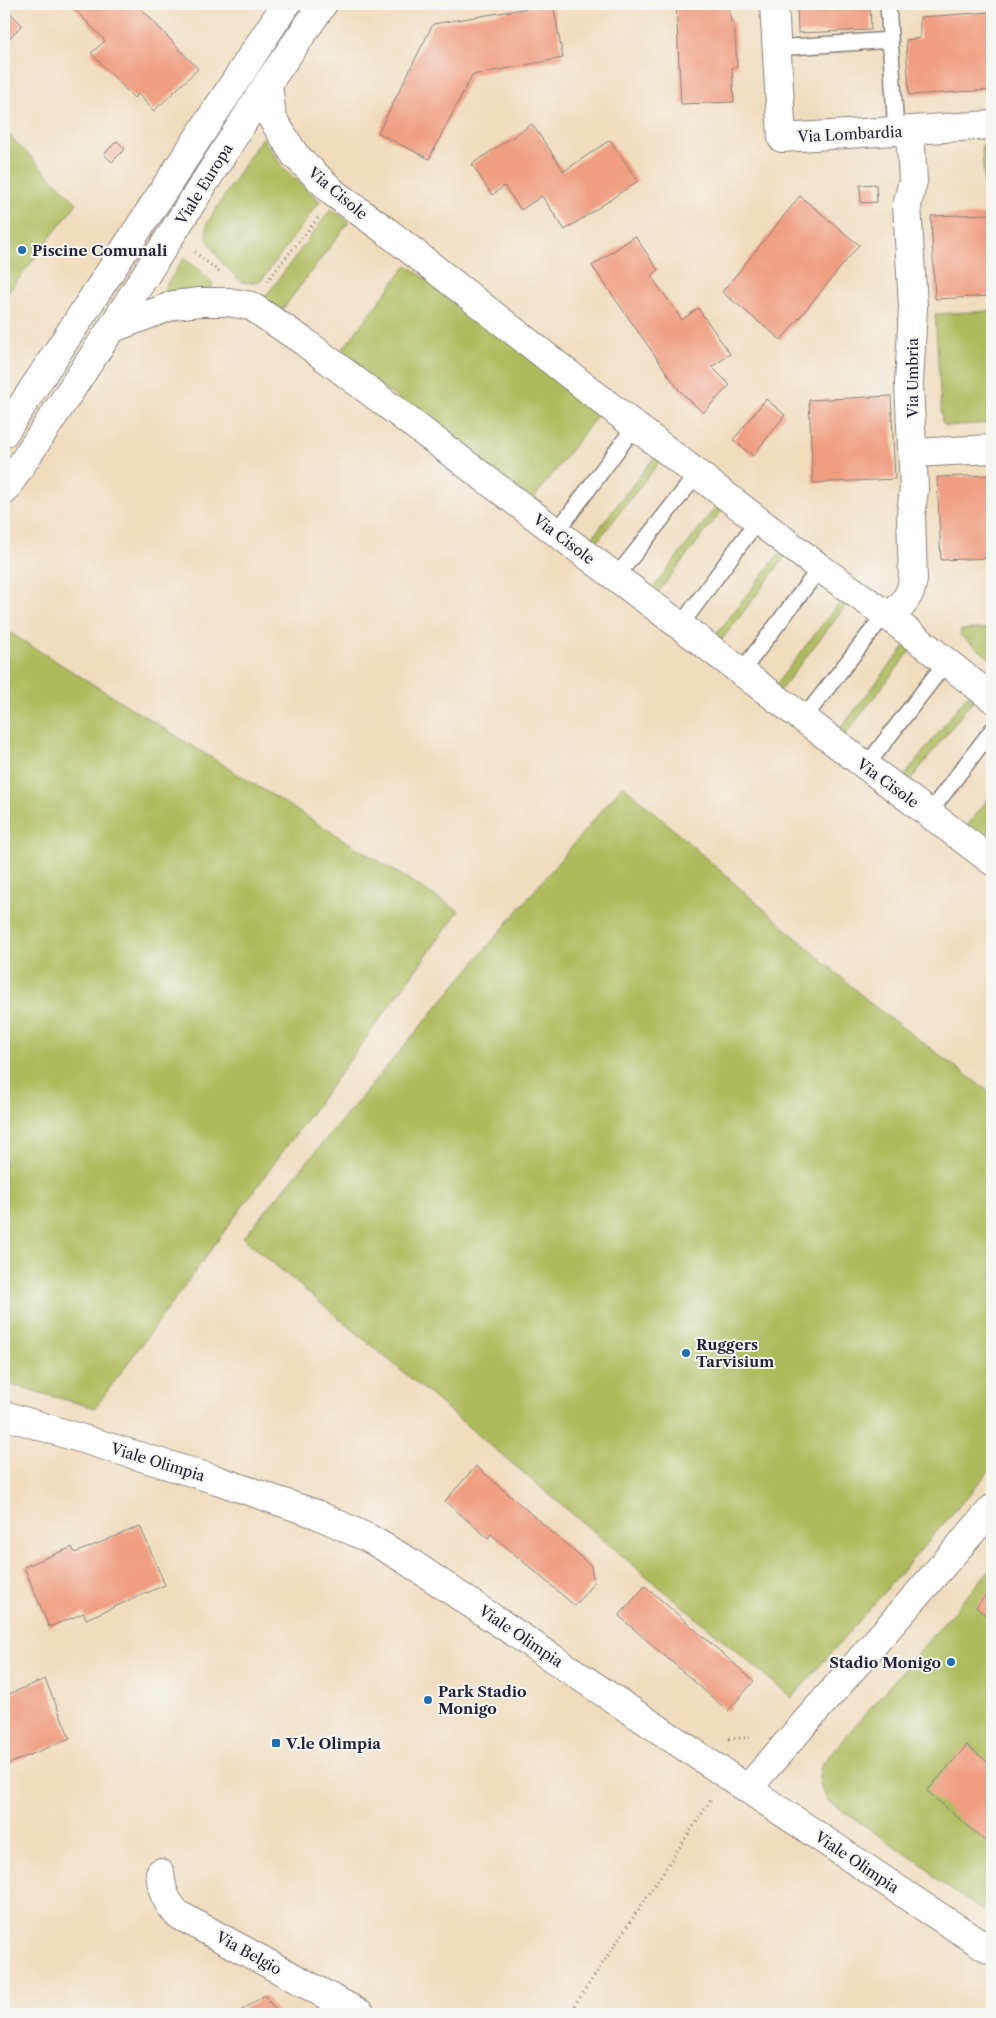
<svg xmlns="http://www.w3.org/2000/svg" width="996" height="2018" font-family="'Libre Caslon Text',serif">
  <style>
    .green { fill: #aebb5c; stroke: #686e4c }
    .building { fill: #f09e81 }
    .lines { fill: none; stroke-linecap: round; stroke-linejoin: round }
    .lane-casing { stroke: #89807c; stroke-width: 18 }
    .street-casing { stroke: #89807c; stroke-width: 30 }
    .secondary-casing { stroke: #89807c; stroke-width: 30 }
    .path { stroke: #89807c; stroke-width: 3; stroke-dasharray: 1 4; stroke-linecap: butt }
    .lane { stroke: #fff; stroke-width: 15 }
    .street { stroke: #fff; stroke-width: 28 }
    .secondary { stroke: #fff; stroke-width: 28 }
    .poi-dot { fill: #1f6fb2; stroke: #f6f6f2; stroke-width: 2 }
    .labels { text-anchor: middle; dominant-baseline: central; stroke-width: 4; stroke-linejoin: round; paint-order: stroke }
    .street-label { font-size: 15px; fill: #22223b; stroke: #f6f6f2 }
    .poi-label { font-size: 15px; font-weight: bold; fill: #22223b; stroke: #f6f6f2; text-anchor: start }
  </style>
  <rect width="100%" height="100%" fill="#f6f6f2"/>
  <filter id="ink" filterUnits="userSpaceOnUse"><feTurbulence type="fractalNoise" baseFrequency=".02" numOctaves="2"/><feDisplacementMap in="SourceGraphic" scale="10" xChannelSelector="R" yChannelSelector="G"/><feConvolveMatrix kernelMatrix="1 2 1 2 8 2 1 2 1" color-interpolation-filters="sRGB"/></filter>
  <filter id="wash" filterUnits="userSpaceOnUse"><feTurbulence type="fractalNoise" baseFrequency=".0096" numOctaves="4" result="noise"/><feDisplacementMap in="SourceGraphic" scale="20" xChannelSelector="R" yChannelSelector="G"/><feGaussianBlur stdDeviation="1.12" result="paint"/><feColorMatrix in="noise" values="0 0 0 0 0 0 0 0 0 0 0 0 0 0 0 0 0 1.4 0 .05"/><feComposite in="paint" operator="in"/></filter>
  <g filter="url(#wash)">
    <rect width="100%" height="100%" fill="#f0ddbe"/>
    <!-- green -->
    <path class="green" d="M 4,130 L 77,203 L 4,298 Z
      M 262,137 L 283,168 L 320,201 L 262,280 L 253,283 L 241,282 L 221,262 L 206,237 L 207,223 Z
      M 982,145 L 992,145 L 992,204 L 985,204 Z
      M 331,209 L 349,222 L 282,310 L 263,300 Z
      M 184,258 L 202,272 L 213,283 L 212,287 L 205,290 L 158,298 Z
      M 407,265 L 600,412 L 532,501 L 339,354 Z
      M 992,311 L 992,423 L 946,426 L 942,422 L 935,314 Z
      M 655,456 L 661,460 L 592,548 L 587,544 Z
      M 718,504 L 724,508 L 655,596 L 650,592 Z
      M 780,552 L 786,556 L 718,645 L 712,640 Z
      M 842,599 L 848,603 L 779,692 L 774,687 Z
      M 992,628 L 992,660 L 960,635 L 961,630 Z
      M 7,631 L 459,911 L 95,1408 L 4,1383 L 4,635 Z
      M 905,646 L 911,650 L 842,739 L 836,734 Z
      M 968,694 L 975,698 L 906,786 L 900,782 Z
      M 623,785 L 875,1007 L 992,1094 L 992,1468 L 792,1698 L 243,1238 Z
      M 992,794 L 992,841 L 987,847 L 964,830 Z
      M 992,1567 L 992,1917 L 935,1879 L 930,1870 L 829,1802 C 821,1789 816,1780 821,1765 Z"/>
    <g id="blocks">
      <!-- building -->
      <path class="building" d="M 70,4 L 137,4 L 198,69 L 154,111 L 138,94 L 134,98 L 91,53 L 105,41 Z
        M 553,4 L 563,58 L 472,75 L 429,159 L 378,133 L 433,24 Z
        M 676,4 L 729,4 L 731,22 L 734,22 L 737,67 L 732,67 L 734,102 L 681,104 Z
        M 797,4 L 870,4 L 871,30 L 798,33 Z
        M 4,6 L 22,25 L 4,44 Z
        M 992,12 L 992,90 L 909,95 L 906,40 L 920,38 L 920,17 Z
        M 532,124 L 564,171 L 610,140 L 638,181 L 565,230 L 542,196 L 521,210 L 504,186 L 492,195 L 472,164 Z
        M 117,141 L 125,149 L 112,162 L 104,154 Z
        M 876,184 L 877,202 L 861,203 L 860,185 Z
        M 800,196 L 859,245 L 781,340 L 722,292 Z
        M 992,214 L 992,296 L 935,299 L 931,216 Z
        M 635,236 L 658,270 L 651,276 L 682,320 L 698,308 L 730,354 L 712,367 L 730,385 L 703,413 L 679,390 L 592,266 Z
        M 891,396 L 895,479 L 813,483 L 809,400 Z
        M 766,399 L 785,415 L 753,456 L 733,440 Z
        M 992,475 L 992,558 L 941,560 L 937,477 Z
        M 476,1466 L 591,1566 L 594,1582 L 575,1606 L 491,1534 L 488,1538 L 445,1501 Z
        M 140,1526 L 165,1585 L 86,1619 L 84,1613 L 49,1627 L 24,1567 L 72,1547 L 75,1553 Z
        M 645,1586 L 754,1681 L 728,1711 L 619,1616 Z
        M 992,1588 L 992,1621 L 976,1607 Z
        M 45,1679 L 70,1738 L 4,1766 L 4,1696 Z
        M 967,1745 L 992,1766 L 992,1847 L 927,1791 Z
        M 265,1995 L 278,2014 L 236,2014 Z"/>
    </g>
  </g>
  <g filter="url(#ink)">
    <use href="#blocks" fill-opacity="0" stroke="#89807c" stroke-width="1"/>
    <g class="lines">
      <!-- lane casing -->
      <g class="lane-casing">
        <path id="lane" d="M 888,4 L 896,132
          M 777,48 L 890,40
          M 556,533 L 635,426
          M 616,577 L 698,473
          M 680,626 L 758,520
          M 741,672 L 820,568
          M 803,719 L 878,623 L 888,616
          M 866,766 L 946,662
          M 929,813 L 992,730"/>
      </g>
      <!-- street casing -->
      <g class="street-casing">
        <path id="street" d="M 774,4 L 782,138 L 992,125
          M 913,453 L 992,449
          M 888,616 L 902,605 L 910,592 L 913,580 L 911,515 L 914,488 L 909,384 L 913,307 L 907,205 L 913,181 L 910,131
          M 748,1788 L 992,1509
          M 160,1873 C 162,1892 165,1899 177,1914 L 361,2014"/>
      </g>
      <!-- secondary casing -->
      <g class="secondary-casing">
        <path id="secondary" d="M 268,83 L 272,118 L 295,155 L 335,194 L 385,230 L 635,426 L 820,568 L 888,616 L 992,698
          M 111,329 L 174,305 L 200,302 L 228,302 L 251,306 L 303,341 L 992,861
          M 4,433 L 286,4
          M 4,491 L 111,329 L 268,83 L 323,4
          M 4,1415 L 217,1480 L 316,1514 L 370,1539 L 406,1560 L 921,1905 L 992,1951"/>
      </g>
      <!-- path -->
      <path class="path" d="M 195,252 L 219,272
        M 267,281 L 318,218
        M 4,531 L 11,519
        M 729,1739 L 753,1737
        M 569,2014 L 711,1800"/>
      <!-- lane -->
      <use href="#lane" class="lane"/>
      <!-- street -->
      <use href="#street" class="street"/>
      <!-- secondary -->
      <use href="#secondary" class="secondary"/>
    </g>
  </g>
  <!-- markers -->
  <g class="poi-dot">
    <circle cx="22" cy="250" r="5"/>
    <circle cx="686" cy="1353" r="5"/>
    <circle cx="951" cy="1662" r="5"/>
    <circle cx="428" cy="1700" r="5"/>
    <rect x="271" y="1738" width="10" height="10" rx="2.5"/>
  </g>
  <g class="labels">
    <!-- street labels -->
    <g class="street-label">
      <text transform="translate(850 134) rotate(-3)">Via Lombardia</text>
      <text transform="translate(204 184) rotate(-58)">Viale Europa</text>
      <text transform="translate(338 193) rotate(40)">Via Cisole</text>
      <text transform="translate(912 378) rotate(-90)">Via Umbria</text>
      <text transform="translate(564 539) rotate(37)">Via Cisole</text>
      <text transform="translate(888 783) rotate(36)">Via Cisole</text>
      <text transform="translate(158 1462) rotate(17)">Viale Olimpia</text>
      <text transform="translate(521 1636) rotate(34)">Viale Olimpia</text>
      <text transform="translate(857 1862) rotate(34)">Viale Olimpia</text>
      <text transform="translate(249 1953) rotate(29)">Via Belgio</text>
    </g>
    <!-- poi labels -->
    <g class="poi-label">
      <text x="32" y="250">Piscine Comunali</text>
      <text x="696" y="1344">Ruggers<tspan x="696" dy="17">Tarvisium</tspan></text>
      <text x="941" y="1662" text-anchor="end">Stadio Monigo</text>
      <text x="438" y="1691">Park Stadio<tspan x="438" dy="17">Monigo</tspan></text>
      <text x="286" y="1743">V.le Olimpia</text>
    </g>
  </g>
  <!-- margin -->
  <rect width="996" height="2018" fill="none" stroke="#f6f6f2" stroke-width="20"/>
</svg>
